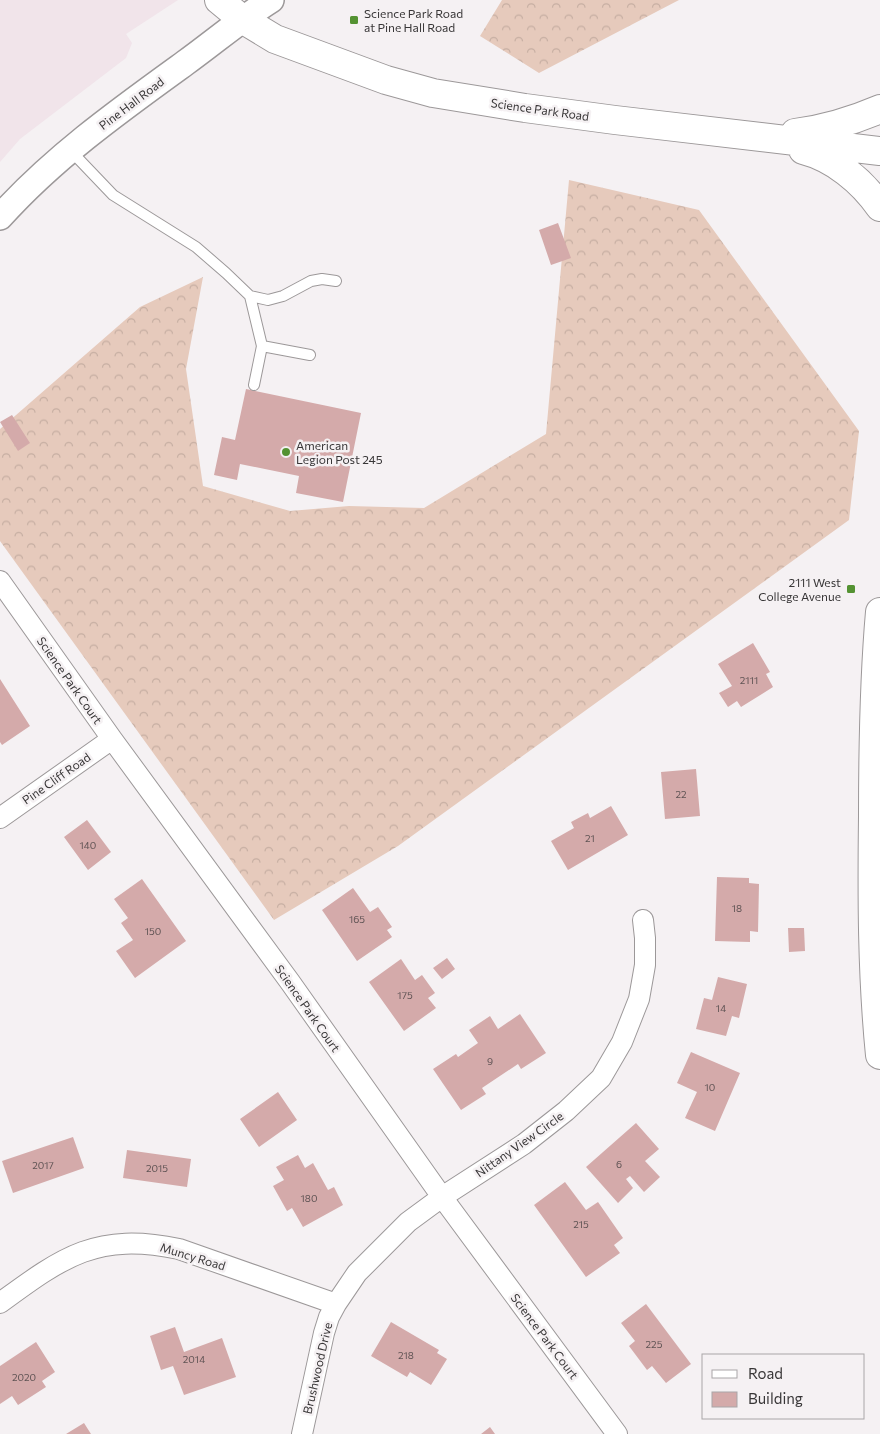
<svg xmlns="http://www.w3.org/2000/svg" width="880" height="1434" font-family="Commissioner,sans-serif">
  <style>
    .built { fill: #f1e4ea }
    .forest { fill: url(#forest-crowns) }
    .building { fill: #d4aaaa }
    .lines { fill: none; stroke-linecap: round; stroke-linejoin: round }
    .service-casing { stroke: #9c9899; stroke-width: 12 }
    .minor-casing { stroke: #9c9899; stroke-width: 22 }
    .tertiary-casing { stroke: #9c9899; stroke-width: 28 }
    .secondary-casing { stroke: #9c9899; stroke-width: 30 }
    .primary-casing { stroke: #9c9899; stroke-width: 30 }
    .service { stroke: #fff; stroke-width: 10 }
    .minor { stroke: #fff; stroke-width: 20 }
    .tertiary { stroke: #fff; stroke-width: 25 }
    .secondary { stroke: #fff; stroke-width: 28 }
    .primary { stroke: #fff; stroke-width: 28 }
    .poi-dot { fill: #549232; stroke: #f5f1f3; stroke-width: 2 }
    .labels { text-anchor: middle; dominant-baseline: central; stroke-width: 5; stroke-linejoin: round; paint-order: stroke }
    .number-label { font-size: 10px; fill: #5f5354 }
    .poi-label { font-size: 12px; fill: #383637; stroke: #f5f1f3; text-anchor: start }
    .street-label { font-size: 12px; fill: #383637; stroke: #f5f1f3 }
  </style>
  <defs>
    <pattern id="forest-crowns" width="20" height="18" patternUnits="userSpaceOnUse" patternTransform="scale(1.25)"><rect width="20" height="18" fill="#e6cabc"/><path d="M2 6a3 3 0 1 1 6 0M12 15a3 3 0 1 1 6 0" fill="none" stroke="#c6aea2"/></pattern>
  </defs>
  <rect width="100%" height="100%" fill="#f5f1f3"/>
  <!-- built -->
  <path class="built" d="M 0,0 L 178,0 L 126,34 L 132,43 L 126,58 L 20,139 L 0,162 Z"/>
  <!-- forest -->
  <path class="forest" d="M 502,0 L 679,0 L 539,73 L 480,36 Z
    M 569,180 L 699,210 L 859,431 L 849,520 L 398,846 L 274,920 L 0,541 L 0,429 L 140,307 L 203,277 L 186,369 L 203,486 L 290,511 L 349,506 L 424,508 L 546,434 Z"/>
  <!-- building -->
  <path class="building" d="M 558,223 L 571,258 L 551,265 L 539,230 Z
    M 246,389 L 361,413 L 343,502 L 296,493 L 299,476 L 240,464 L 237,480 L 214,475 L 222,437 L 235,440 Z
    M 12,415 L 30,443 L 18,451 L 0,422 Z
    M 753,643 L 770,672 L 766,674 L 773,687 L 741,707 L 737,701 L 728,707 L 719,693 L 732,686 L 718,664 Z
    M 0,679 L 30,726 L 2,745 L 0,742 Z
    M 696,769 L 700,816 L 665,819 L 661,772 Z
    M 611,806 L 628,835 L 568,870 L 551,841 L 574,828 L 571,822 L 588,813 L 590,818 Z
    M 87,820 L 111,852 L 88,870 L 64,837 Z
    M 717,877 L 749,878 L 749,883 L 759,884 L 758,932 L 750,931 L 750,942 L 715,941 Z
    M 142,879 L 186,941 L 135,978 L 116,951 L 133,940 L 121,923 L 128,918 L 114,899 Z
    M 353,888 L 370,912 L 378,907 L 392,927 L 387,930 L 392,937 L 357,961 L 322,910 Z
    M 788,928 L 804,928 L 805,951 L 789,952 Z
    M 447,958 L 455,969 L 442,979 L 433,968 Z
    M 401,959 L 415,980 L 422,975 L 435,993 L 428,998 L 436,1008 L 404,1031 L 369,982 Z
    M 718,977 L 747,984 L 739,1018 L 732,1016 L 726,1036 L 696,1029 L 704,998 L 712,1000 Z
    M 520,1014 L 546,1053 L 521,1069 L 518,1064 L 482,1088 L 486,1094 L 461,1110 L 433,1069 L 456,1054 L 458,1057 L 478,1043 L 469,1030 L 490,1016 L 498,1029 Z
    M 691,1052 L 740,1073 L 715,1131 L 685,1118 L 697,1092 L 677,1083 Z
    M 278,1092 L 297,1120 L 259,1147 L 240,1119 Z
    M 636,1123 L 659,1149 L 645,1161 L 660,1177 L 644,1192 L 630,1176 L 626,1179 L 633,1188 L 618,1203 L 586,1167 Z
    M 73,1137 L 84,1168 L 13,1193 L 2,1161 Z
    M 127,1150 L 191,1159 L 187,1187 L 123,1178 Z
    M 298,1155 L 305,1168 L 313,1163 L 328,1190 L 334,1187 L 343,1205 L 303,1227 L 292,1208 L 287,1211 L 273,1186 L 284,1180 L 276,1167 Z
    M 565,1182 L 586,1210 L 598,1202 L 623,1238 L 614,1245 L 620,1253 L 586,1277 L 534,1205 Z
    M 646,1304 L 691,1364 L 666,1383 L 652,1366 L 647,1370 L 629,1346 L 635,1341 L 621,1323 Z
    M 391,1322 L 439,1350 L 437,1353 L 447,1359 L 431,1385 L 410,1372 L 407,1377 L 371,1356 Z
    M 175,1327 L 184,1352 L 222,1338 L 236,1377 L 184,1395 L 173,1366 L 161,1370 L 150,1336 Z
    M 36,1342 L 55,1372 L 42,1381 L 46,1387 L 18,1405 L 12,1396 L 0,1404 L 0,1366 Z
    M 84,1423 L 91,1434 L 66,1434 Z
    M 490,1427 L 495,1434 L 481,1434 Z"/>
  <g class="lines">
    <!-- service casing -->
    <g class="service-casing">
      <path id="service" d="M 70,150 L 113,195 L 196,247 L 226,273 L 250,296 L 268,300 L 283,296 L 311,281 L 322,279 L 336,281
        M 250,296 L 262,346 L 310,355
        M 254,385 L 262,346"/>
    </g>
    <!-- minor casing -->
    <g class="minor-casing">
      <path id="minor" d="M 0,581 L 112,739 L 290,982 L 442,1197 L 617,1434
        M 0,818 L 112,739
        M 0,1303 C 64,1256 97,1232 179,1249 L 336,1304
        M 302,1434 L 324,1333 L 329,1317 L 336,1304 L 357,1273 L 408,1222 L 442,1197 L 524,1144 L 566,1111 L 601,1078 L 622,1042 L 639,999 L 645,965 L 645,938 L 643,920"/>
    </g>
    <!-- tertiary casing -->
    <g class="tertiary-casing">
      <path id="tertiary" d="M 0,217 C 54,157 120,110 185,63 C 214,42 241,19 271,0"/>
    </g>
    <!-- secondary casing -->
    <g class="secondary-casing">
      <path id="secondary" d="M 219,0 L 242,19 L 275,39 L 386,80 L 433,93 L 525,108 L 615,120 L 880,151
        M 795,133 C 825,129 852,121 880,109
        M 803,150 C 834,158 862,181 880,207"/>
    </g>
    <!-- primary casing -->
    <g class="primary-casing">
      <path id="primary" d="M 880,612 C 874,680 873,748 873,816 C 872,896 872,975 880,1055"/>
    </g>
    <!-- service -->
    <use href="#service" class="service"/>
    <!-- minor -->
    <use href="#minor" class="minor"/>
    <!-- tertiary -->
    <use href="#tertiary" class="tertiary"/>
    <!-- secondary -->
    <use href="#secondary" class="secondary"/>
    <!-- primary -->
    <use href="#primary" class="primary"/>
  </g>
  <!-- markers -->
  <g class="poi-dot">
    <rect x="349" y="15" width="10" height="10" rx="2.5"/>
    <circle cx="286" cy="452" r="5"/>
    <rect x="846" y="584" width="10" height="10" rx="2.5"/>
  </g>
  <g class="labels">
    <!-- number labels -->
    <g class="number-label">
      <text x="749" y="680">2111</text>
      <text x="681" y="794">22</text>
      <text x="590" y="838">21</text>
      <text x="88" y="845">140</text>
      <text x="737" y="908">18</text>
      <text x="357" y="919">165</text>
      <text x="153" y="931">150</text>
      <text x="405" y="995">175</text>
      <text x="721" y="1008">14</text>
      <text x="490" y="1061">9</text>
      <text x="710" y="1087">10</text>
      <text x="619" y="1164">6</text>
      <text x="43" y="1165">2017</text>
      <text x="157" y="1168">2015</text>
      <text x="309" y="1198">180</text>
      <text x="581" y="1224">215</text>
      <text x="654" y="1344">225</text>
      <text x="406" y="1355">218</text>
      <text x="194" y="1359">2014</text>
      <text x="24" y="1377">2020</text>
    </g>
    <!-- poi labels -->
    <g class="poi-label">
      <text x="364" y="13">Science Park Road<tspan x="364" dy="14">at Pine Hall Road</tspan></text>
      <text x="296" y="445">American<tspan x="296" dy="14">Legion Post 245</tspan></text>
      <text x="841" y="582" text-anchor="end">2111 West<tspan x="841" dy="14">College Avenue</tspan></text>
    </g>
    <!-- street labels -->
    <g class="street-label">
      <text transform="translate(131 103) rotate(-37)">Pine Hall Road</text>
      <text transform="translate(540 109) rotate(8)">Science Park Road</text>
      <text transform="translate(70 680) rotate(55)">Science Park Court</text>
      <text transform="translate(56 778) rotate(-35)">Pine Cliff Road</text>
      <text transform="translate(308 1008) rotate(55)">Science Park Court</text>
      <text transform="translate(519 1144) rotate(-35)">Nittany View Circle</text>
      <text transform="translate(193 1256) rotate(17)">Muncy Road</text>
      <text transform="translate(545 1336) rotate(53)">Science Park Court</text>
      <text transform="translate(317 1368) rotate(-77)">Brushwood Drive</text>
    </g>
  </g>
  <!-- legend -->
  <rect x="702" y="1354" width="162" height="65" fill="#f5f1f3" stroke="#a9a6a8"/>
  <rect x="712" y="1370" width="25" height="8" fill="#ffffff" stroke="#a9a6a8"/>
  <text x="748" y="1379" font-size="15" fill="#383637">Road</text>
  <rect x="712" y="1392" width="25" height="15" fill="#d4aaaa" stroke="#a9a6a8"/>
  <text x="748" y="1404" font-size="15" fill="#383637">Building</text>
</svg>
